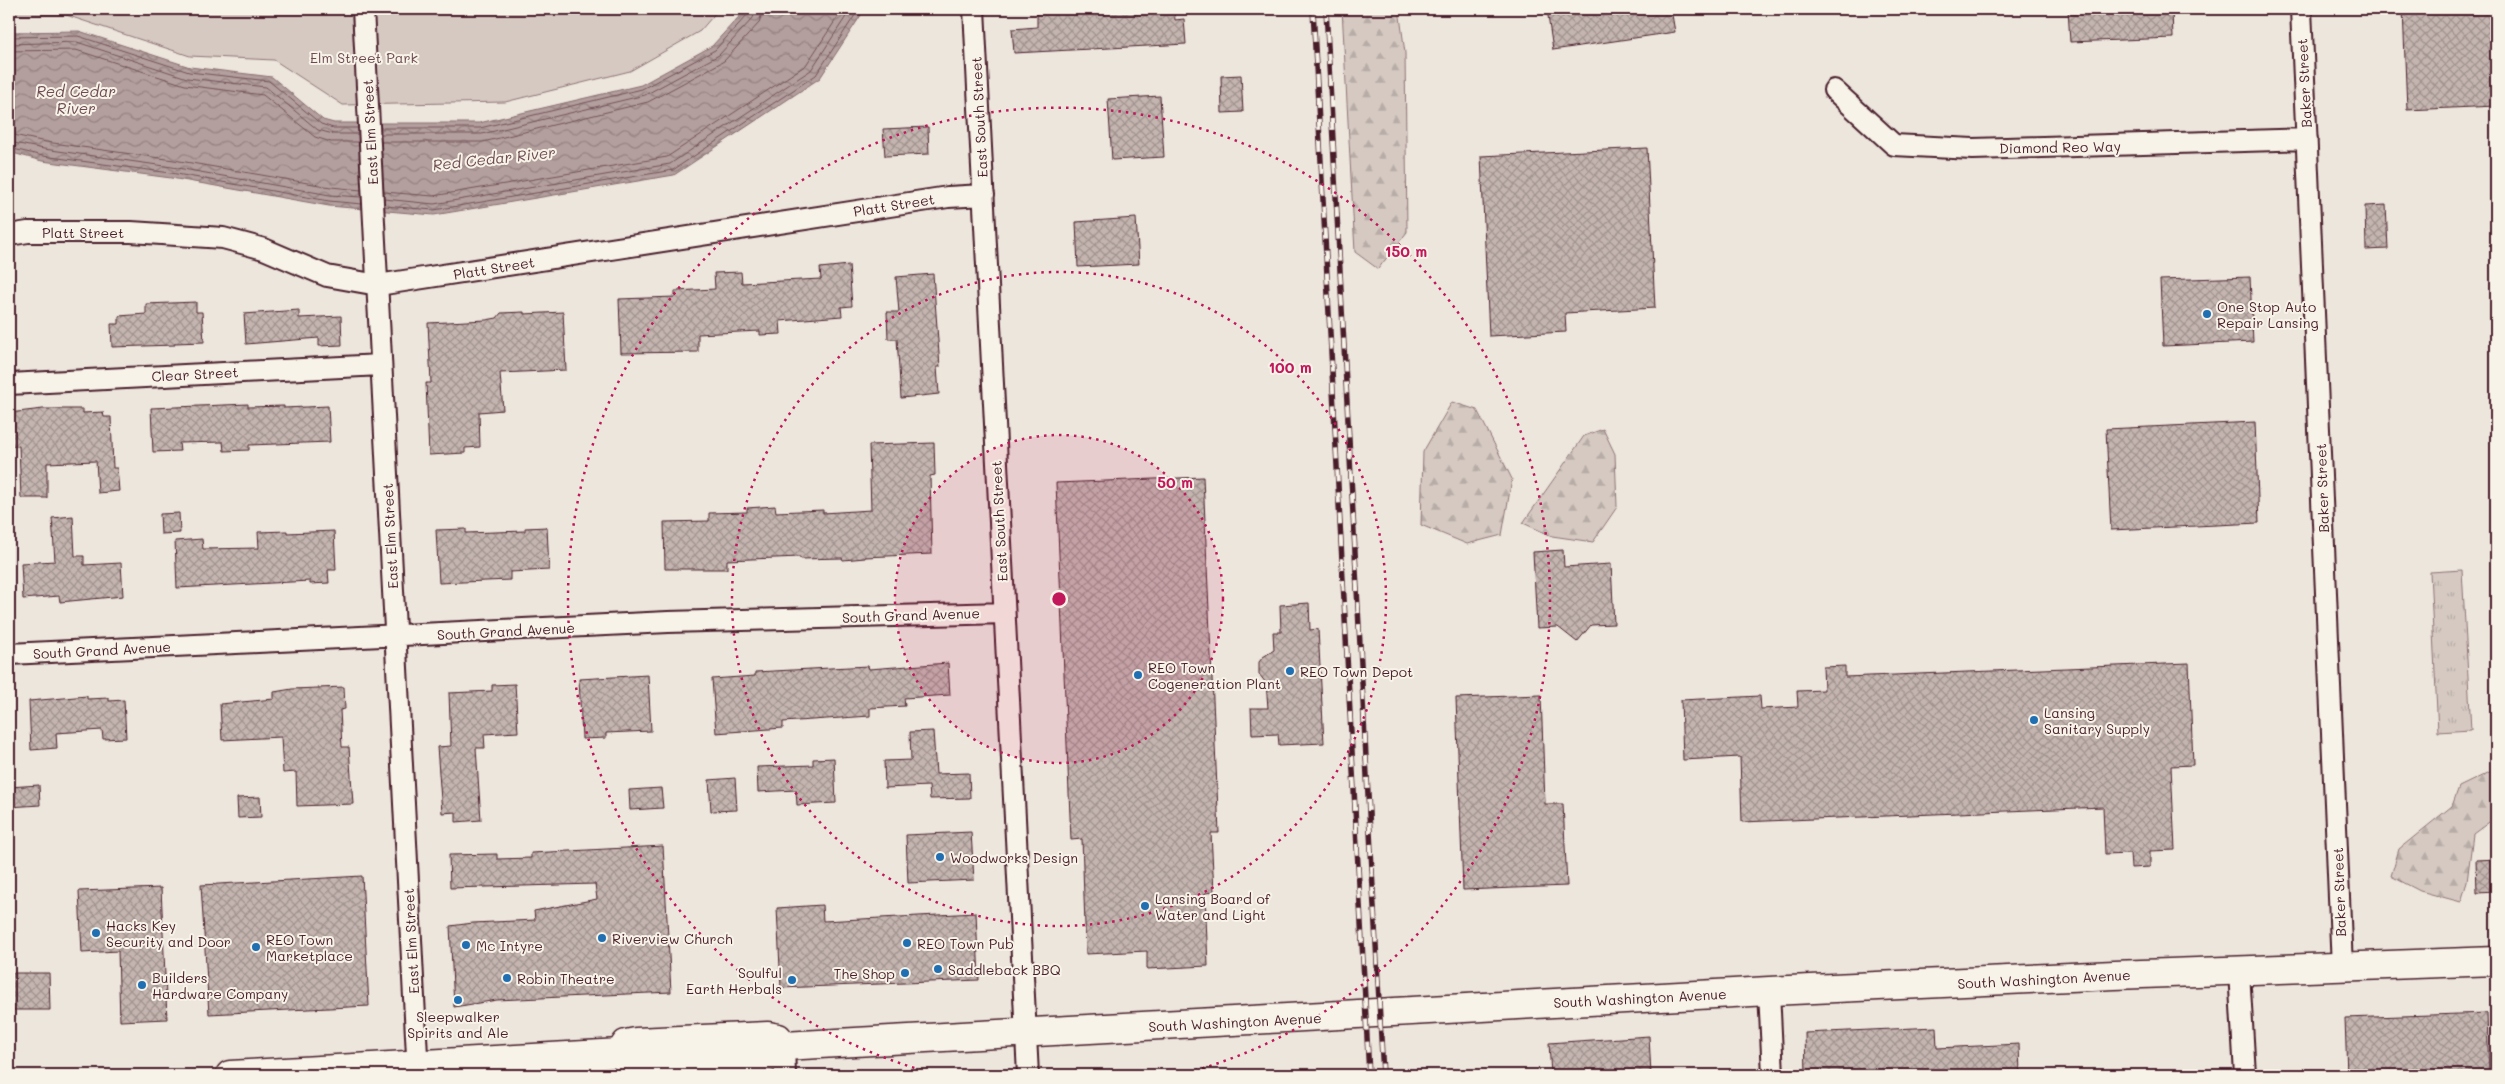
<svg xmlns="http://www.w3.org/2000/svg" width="2505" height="1084" font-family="Mali,sans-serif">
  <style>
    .grass { fill: url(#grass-tufts); stroke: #907476 }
    .forest { fill: url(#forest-firs); stroke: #907476 }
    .green { fill: #d5c9c2; stroke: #907476 }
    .water { fill: url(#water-waves); stroke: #896c6f }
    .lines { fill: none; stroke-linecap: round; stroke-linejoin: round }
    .shore { stroke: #745259; stroke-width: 1 }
    .building { fill: url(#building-cross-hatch); stroke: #4a1f2b }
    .street-casing { stroke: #4a1f2b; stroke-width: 24 }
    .secondary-casing { stroke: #4a1f2b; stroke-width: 31 }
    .street { stroke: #f7f3e8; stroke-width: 20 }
    .secondary { stroke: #f7f3e8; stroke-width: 28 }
    .rail-casing { stroke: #4a1f2b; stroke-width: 5.5 }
    .rail { stroke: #f7f3e8; stroke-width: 4; stroke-dasharray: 11; stroke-linecap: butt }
    .ring { fill: none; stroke: #c2185b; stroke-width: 2.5; stroke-dasharray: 2.5 5 }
    .poi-dot { fill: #1f6fb2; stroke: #f7f3e8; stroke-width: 2 }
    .labels { text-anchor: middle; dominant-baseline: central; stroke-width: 4; stroke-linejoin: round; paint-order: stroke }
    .park-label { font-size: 14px; fill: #6d4a51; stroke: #f7f3e8 }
    .street-label { font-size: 14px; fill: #4a1f2b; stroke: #f7f3e8 }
    .poi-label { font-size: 14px; fill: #4a1f2b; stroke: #f7f3e8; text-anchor: start }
    .water-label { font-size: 15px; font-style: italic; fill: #6f4c53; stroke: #f7f3e8 }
    .centre { fill: #c2185b; stroke: #f7f3e8; stroke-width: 2.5 }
    .ring-label { font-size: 15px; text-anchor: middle; font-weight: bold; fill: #c2185b; stroke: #f7f3e8; stroke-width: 4; stroke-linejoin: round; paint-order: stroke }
  </style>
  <defs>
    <pattern id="grass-tufts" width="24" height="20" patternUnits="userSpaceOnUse" patternTransform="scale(1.25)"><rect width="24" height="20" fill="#d5c9c2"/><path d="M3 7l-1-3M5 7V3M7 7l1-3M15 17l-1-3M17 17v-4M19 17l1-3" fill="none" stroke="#b8aca7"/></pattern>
    <pattern id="forest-firs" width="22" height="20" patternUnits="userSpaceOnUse" patternTransform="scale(1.25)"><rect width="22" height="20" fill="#d5c9c2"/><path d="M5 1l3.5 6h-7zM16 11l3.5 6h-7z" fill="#b8aca7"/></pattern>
    <pattern id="water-waves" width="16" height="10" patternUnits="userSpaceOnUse" patternTransform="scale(1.25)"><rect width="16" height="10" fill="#b39f9d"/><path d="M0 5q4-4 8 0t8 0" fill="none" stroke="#948180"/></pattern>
    <pattern id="building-cross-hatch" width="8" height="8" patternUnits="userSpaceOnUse" patternTransform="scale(1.25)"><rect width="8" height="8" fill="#c4b5b0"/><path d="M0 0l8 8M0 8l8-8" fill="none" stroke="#a1938f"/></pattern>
  </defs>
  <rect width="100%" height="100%" fill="#ece6dd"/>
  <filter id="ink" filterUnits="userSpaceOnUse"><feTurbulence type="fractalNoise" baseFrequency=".02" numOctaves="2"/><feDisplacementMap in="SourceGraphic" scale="10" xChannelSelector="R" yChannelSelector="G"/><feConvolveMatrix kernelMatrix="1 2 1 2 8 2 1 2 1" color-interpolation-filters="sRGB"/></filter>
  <g filter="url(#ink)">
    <!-- grass -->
    <path class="grass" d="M 2462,570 L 2471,730 L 2438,732 L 2430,572 Z"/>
    <!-- forest -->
    <path class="forest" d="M 1342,9 L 1399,9 L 1405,53 L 1407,232 L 1378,269 L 1355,252 Z
      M 1452,402 L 1477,410 L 1512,479 L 1502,535 L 1467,544 L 1421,525 L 1423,452 Z
      M 1603,429 L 1615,454 L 1617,507 L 1593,542 L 1552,536 L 1523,523 L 1584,436 Z
      M 2496,769 L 2496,817 L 2473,834 L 2467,882 L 2461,902 L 2420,891 L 2391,876 L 2399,849 L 2452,806 L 2459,787 Z"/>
    <!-- green -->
    <path class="green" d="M 9,9 L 719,9 L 700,31 L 630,71 L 505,102 L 343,105 L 274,60 L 190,56 L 66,15 L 9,15 Z"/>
    <!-- water -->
    <path class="water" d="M 746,9 L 865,9 L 820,78 L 674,175 L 434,215 L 329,206 L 171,178 L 42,161 L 9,152 L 9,32 L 79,31 L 190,67 L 272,77 L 323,120 L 334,123 L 479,123 L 641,85 L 712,46 Z"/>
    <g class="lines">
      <!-- shore -->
      <path class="shore" d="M 9,37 L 78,36 L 189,72 L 269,81 L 321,124 L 333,128 L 358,128
        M 9,44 L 77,42 L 187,78 L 266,87 L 318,130 L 333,134 L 358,134
        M 9,51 L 76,50 L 185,85 L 263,95 L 315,137 L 331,142 L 359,142
        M 380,128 L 480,128 L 642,89 L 715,50 L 748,14 L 749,9
        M 9,134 L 46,142 L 174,160 L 331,187 L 361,190
        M 381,134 L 482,134 L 645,95 L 719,55 L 753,18 L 756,9
        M 9,142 L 44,149 L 172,167 L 330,195 L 361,197
        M 381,142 L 483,142 L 648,102 L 724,61 L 759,23 L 763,9
        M 9,148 L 43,156 L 171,173 L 329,201 L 362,204
        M 384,192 L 433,196 L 667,157 L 806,65 L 843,9
        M 384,199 L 434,204 L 670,164 L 811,70 L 851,9
        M 384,206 L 434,210 L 673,170 L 816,75 L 859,9"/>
    </g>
    <!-- building -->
    <path class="building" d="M 1037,9 L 1174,9 L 1175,20 L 1184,19 L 1186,44 L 1014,53 L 1012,29 L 1037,27 Z
      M 1547,9 L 1671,9 L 1675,32 L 1553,50 Z
      M 2068,9 L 2172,9 L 2173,38 L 2070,42 Z
      M 2403,9 L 2496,9 L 2496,106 L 2407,110 Z
      M 1241,75 L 1243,112 L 1222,113 L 1221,76 Z
      M 1160,96 L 1164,157 L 1112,160 L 1108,99 Z
      M 928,127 L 929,154 L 885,156 L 883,129 Z
      M 1647,148 L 1655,308 L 1565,313 L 1566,332 L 1489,336 L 1481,156 Z
      M 2386,205 L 2388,249 L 2366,250 L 2365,206 Z
      M 1136,218 L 1139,264 L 1078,267 L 1076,222 Z
      M 849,265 L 852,306 L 841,307 L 842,316 L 780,321 L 781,334 L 760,335 L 760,331 L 698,334 L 698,352 L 621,353 L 619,299 L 675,297 L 675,291 L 715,289 L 714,273 L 741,272 L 742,283 L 821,279 L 820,268 Z
      M 933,274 L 940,367 L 937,367 L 939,394 L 901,398 L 897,339 L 888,339 L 887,312 L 899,312 L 896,277 Z
      M 2250,277 L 2253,342 L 2163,346 L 2160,280 Z
      M 196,302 L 196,312 L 202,312 L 204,342 L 175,343 L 175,345 L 112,347 L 111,324 L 119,324 L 119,316 L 146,314 L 146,304 Z
      M 299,310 L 299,318 L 341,316 L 342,345 L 319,346 L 319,338 L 246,344 L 244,314 Z
      M 524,312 L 524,314 L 563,312 L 566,370 L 500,373 L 503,410 L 479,412 L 480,447 L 465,448 L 465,453 L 429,455 L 426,383 L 431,383 L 428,323 L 486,320 L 497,318 L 501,313 Z
      M 248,404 L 248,407 L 284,406 L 284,408 L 328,406 L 330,442 L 249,445 L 249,450 L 224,451 L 223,442 L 179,443 L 180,451 L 153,452 L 151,408 Z
      M 43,409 L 83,409 L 83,413 L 103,412 L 104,417 L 111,417 L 113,468 L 117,468 L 119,491 L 98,493 L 96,461 L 47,463 L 47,498 L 21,498 L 19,446 L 9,446 L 9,413 Z
      M 2255,422 L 2259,523 L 2111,530 L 2106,429 Z
      M 934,443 L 935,475 L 930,476 L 932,554 L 865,557 L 865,558 L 843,560 L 842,558 L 801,559 L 800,557 L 727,560 L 727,569 L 665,569 L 664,522 L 709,521 L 709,513 L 747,512 L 747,508 L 775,506 L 776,512 L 823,510 L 823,513 L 871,510 L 869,445 Z
      M 1203,477 L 1219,833 L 1211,833 L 1214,892 L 1205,893 L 1208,966 L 1147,969 L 1147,951 L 1086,954 L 1082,839 L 1071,840 L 1056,483 Z
      M 179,513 L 180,533 L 161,534 L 160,514 Z
      M 73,516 L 75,556 L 84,556 L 84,565 L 121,563 L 123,596 L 60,602 L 59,596 L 23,599 L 21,563 L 55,561 L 52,518 Z
      M 547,527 L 549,570 L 510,572 L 510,580 L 439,583 L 436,530 L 466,529 L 466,533 L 525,531 L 525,528 Z
      M 287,531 L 287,533 L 334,531 L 336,570 L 328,570 L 329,583 L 310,584 L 310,581 L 177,588 L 175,541 L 202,539 L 203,549 L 259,548 L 258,532 Z
      M 1563,550 L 1564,567 L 1611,564 L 1614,624 L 1591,625 L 1577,642 L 1558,627 L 1537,628 L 1533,552 Z
      M 1309,603 L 1310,630 L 1318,629 L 1324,743 L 1279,745 L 1278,734 L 1252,735 L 1251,708 L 1268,708 L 1266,683 L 1259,674 L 1259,662 L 1263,657 L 1274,650 L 1273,632 L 1281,632 L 1280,605 Z
      M 948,663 L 950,695 L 904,698 L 905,706 L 870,708 L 870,716 L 783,722 L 783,728 L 716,733 L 712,679 L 755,676 L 755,672 L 868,666 L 869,669 Z
      M 2189,663 L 2193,765 L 2171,766 L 2175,850 L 2150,851 L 2150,867 L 2131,868 L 2130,853 L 2105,854 L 2103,807 L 1742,822 L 1740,757 L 1683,760 L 1681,700 L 1760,696 L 1761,709 L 1798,707 L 1797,691 L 1824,690 L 1823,667 L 1845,666 L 1845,677 Z
      M 648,675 L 651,731 L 606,733 L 606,738 L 582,739 L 579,679 Z
      M 515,684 L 518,732 L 484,734 L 485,748 L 476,748 L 481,820 L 456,822 L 456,812 L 442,813 L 437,747 L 451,746 L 449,693 L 492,691 L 492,685 Z
      M 344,687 L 345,709 L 340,710 L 342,747 L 349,747 L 353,804 L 297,806 L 296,772 L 283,773 L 281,737 L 222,740 L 220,704 L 274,699 L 274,692 L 292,689 Z
      M 1541,695 L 1545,804 L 1563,804 L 1567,886 L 1463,890 L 1456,698 Z
      M 87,696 L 87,699 L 109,698 L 109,701 L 124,700 L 126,738 L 103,739 L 102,730 L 56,733 L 57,748 L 31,750 L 29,701 Z
      M 933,731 L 936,774 L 969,773 L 970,798 L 930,799 L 929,786 L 885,788 L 884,761 L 911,760 L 910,732 Z
      M 834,758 L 836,803 L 797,805 L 796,790 L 758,792 L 757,767 L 813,765 L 813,759 Z
      M 735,778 L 737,810 L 711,811 L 709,780 Z
      M 39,785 L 40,805 L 9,807 L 9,787 Z
      M 661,788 L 663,808 L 630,810 L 629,790 Z
      M 260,797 L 261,817 L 238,818 L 237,798 Z
      M 971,832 L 974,880 L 908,883 L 906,835 Z
      M 663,846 L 671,992 L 497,1000 L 454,1007 L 450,926 L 473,923 L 535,920 L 534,911 L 597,899 L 595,884 L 450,888 L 449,855 L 497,854 L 497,859 L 531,858 L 531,853 Z
      M 2496,859 L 2496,892 L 2477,893 L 2476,860 Z
      M 362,876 L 369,1006 L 209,1014 L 201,885 Z
      M 161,888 L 167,1019 L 120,1021 L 118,951 L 82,953 L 79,891 Z
      M 822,905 L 823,921 L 976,913 L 979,980 L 781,988 L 777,908 Z
      M 9,973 L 49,973 L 50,1010 L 9,1010 Z
      M 2487,1013 L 2489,1075 L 2347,1075 L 2345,1018 Z
      M 1936,1027 L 1937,1048 L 2019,1044 L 2020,1075 L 1806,1075 L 1805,1033 Z
      M 1649,1036 L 1651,1075 L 1551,1075 L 1549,1043 Z"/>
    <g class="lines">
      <!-- street casing -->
      <g class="street-casing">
        <path id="street" d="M 363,9 L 418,1075
          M 974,9 L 1028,1075
          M 2301,9 L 2342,967
          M 1834,90 L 1894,145 L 1973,149 L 2307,139
          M 9,235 L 28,232 L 131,232 L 223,238 L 264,249 L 327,276 L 378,285 L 948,197 L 984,195
          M 9,384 L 381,365
          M 9,654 L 668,622 L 1004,613
          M 2239,971 L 2245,1075
          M 1769,991 L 1773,1075
          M 784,1046 L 785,1075"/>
      </g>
      <!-- secondary casing -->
      <g class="secondary-casing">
        <path id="secondary" d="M 768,1036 L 778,1038 L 784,1046 L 778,1055 L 770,1057 L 636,1064 L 627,1061 L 620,1053 L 626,1044 L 636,1042 Z
          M 784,1046 L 1769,991 L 2114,975 L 2496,961
          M 230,1075 L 620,1053"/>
      </g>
      <!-- street -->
      <use href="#street" class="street"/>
      <!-- secondary -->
      <use href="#secondary" class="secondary"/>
      <!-- rail casing -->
      <g class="rail-casing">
        <path id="rail" d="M 1313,9 L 1369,1075
          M 1326,9 L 1383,1075"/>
      </g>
      <!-- rail -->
      <use href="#rail" class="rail"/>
    </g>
  </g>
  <!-- distance rings -->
  <circle cx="1059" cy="599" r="164" fill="#c2185b" fill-opacity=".12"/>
  <g class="ring">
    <circle cx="1059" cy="599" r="164"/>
    <circle cx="1059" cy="599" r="327"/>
    <path d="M936 1074A491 491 0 1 1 1182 1074"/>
  </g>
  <!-- markers -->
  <g class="poi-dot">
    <circle cx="2207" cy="314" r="5"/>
    <circle cx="1290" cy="671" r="5"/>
    <circle cx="1138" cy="675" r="5"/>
    <circle cx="2034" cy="720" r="5"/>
    <circle cx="940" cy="857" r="5"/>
    <circle cx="1145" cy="906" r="5"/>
    <circle cx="96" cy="933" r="5"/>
    <circle cx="602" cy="938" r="5"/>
    <circle cx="907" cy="943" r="5"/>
    <circle cx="466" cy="945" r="5"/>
    <circle cx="256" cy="947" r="5"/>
    <circle cx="938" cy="969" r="5"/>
    <circle cx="905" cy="973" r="5"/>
    <circle cx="507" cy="978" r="5"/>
    <circle cx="792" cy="980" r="5"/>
    <circle cx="142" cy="985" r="5"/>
    <circle cx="458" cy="1000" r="5"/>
  </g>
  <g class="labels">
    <!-- park labels -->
    <g class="park-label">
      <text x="364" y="57">Elm Street Park</text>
    </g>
    <!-- street labels -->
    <g class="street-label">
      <text transform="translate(2304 83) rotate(-93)">Baker Street</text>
      <text transform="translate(979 117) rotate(-93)">East South Street</text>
      <text transform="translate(370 132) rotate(-93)">East Elm Street</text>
      <text transform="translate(2060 147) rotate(-1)">Diamond Reo Way</text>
      <text transform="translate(894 205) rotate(-9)">Platt Street</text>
      <text x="83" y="232">Platt Street</text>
      <text transform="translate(494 268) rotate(-9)">Platt Street</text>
      <text transform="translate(195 374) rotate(-3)">Clear Street</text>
      <text transform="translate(2322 488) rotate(-92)">Baker Street</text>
      <text transform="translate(999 521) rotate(-93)">East South Street</text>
      <text transform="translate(390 536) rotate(-93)">East Elm Street</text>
      <text transform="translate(911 615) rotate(-2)">South Grand Avenue</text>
      <text transform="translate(506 631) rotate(-3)">South Grand Avenue</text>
      <text transform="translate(102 650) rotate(-3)">South Grand Avenue</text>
      <text transform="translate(2339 892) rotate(-92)">Baker Street</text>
      <text transform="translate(411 941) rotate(-93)">East Elm Street</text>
      <text transform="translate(2044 979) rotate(-3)">South Washington Avenue</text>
      <text transform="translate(1640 998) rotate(-3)">South Washington Avenue</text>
      <text transform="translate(1235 1022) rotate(-3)">South Washington Avenue</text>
    </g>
    <!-- poi labels -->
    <g class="poi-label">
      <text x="2217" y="306">One Stop Auto<tspan x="2217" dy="16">Repair Lansing</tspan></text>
      <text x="1148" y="667">REO Town<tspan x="1148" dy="16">Cogeneration Plant</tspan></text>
      <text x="1300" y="671">REO Town Depot</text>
      <text x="2044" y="712">Lansing<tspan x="2044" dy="16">Sanitary Supply</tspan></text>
      <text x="950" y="857">Woodworks Design</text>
      <text x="1155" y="898">Lansing Board of<tspan x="1155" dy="16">Water and Light</tspan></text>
      <text x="106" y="925">Hacks Key<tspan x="106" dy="16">Security and Door</tspan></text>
      <text x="612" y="938">Riverview Church</text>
      <text x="266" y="939">REO Town<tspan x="266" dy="16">Marketplace</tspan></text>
      <text x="917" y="943">REO Town Pub</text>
      <text x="476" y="945">Mc Intyre</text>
      <text x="948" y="969">Saddleback BBQ</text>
      <text x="782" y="972" text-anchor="end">Soulful<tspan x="782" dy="16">Earth Herbals</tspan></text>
      <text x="895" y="973" text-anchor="end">The Shop</text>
      <text x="152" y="977">Builders<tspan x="152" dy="16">Hardware Company</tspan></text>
      <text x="517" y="978">Robin Theatre</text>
      <text x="458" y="1016" text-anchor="middle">Sleepwalker<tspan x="458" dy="16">Spirits and Ale</tspan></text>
    </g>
    <!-- water labels -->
    <g class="water-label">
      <text x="76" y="91">Red Cedar<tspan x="76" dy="17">River</tspan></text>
      <text transform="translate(494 158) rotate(-6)">Red Cedar River</text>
    </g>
  </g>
  <circle cx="1059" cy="599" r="8" class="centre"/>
  <g class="ring-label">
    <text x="1406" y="257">150 m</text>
    <text x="1290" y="373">100 m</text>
    <text x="1175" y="488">50 m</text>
  </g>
  <!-- margin -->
  <rect width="2505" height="1084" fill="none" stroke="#f7f3e8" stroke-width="30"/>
  <rect x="15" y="15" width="2475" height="1054" fill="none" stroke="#4a1f2b" stroke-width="2" filter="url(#ink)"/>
</svg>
